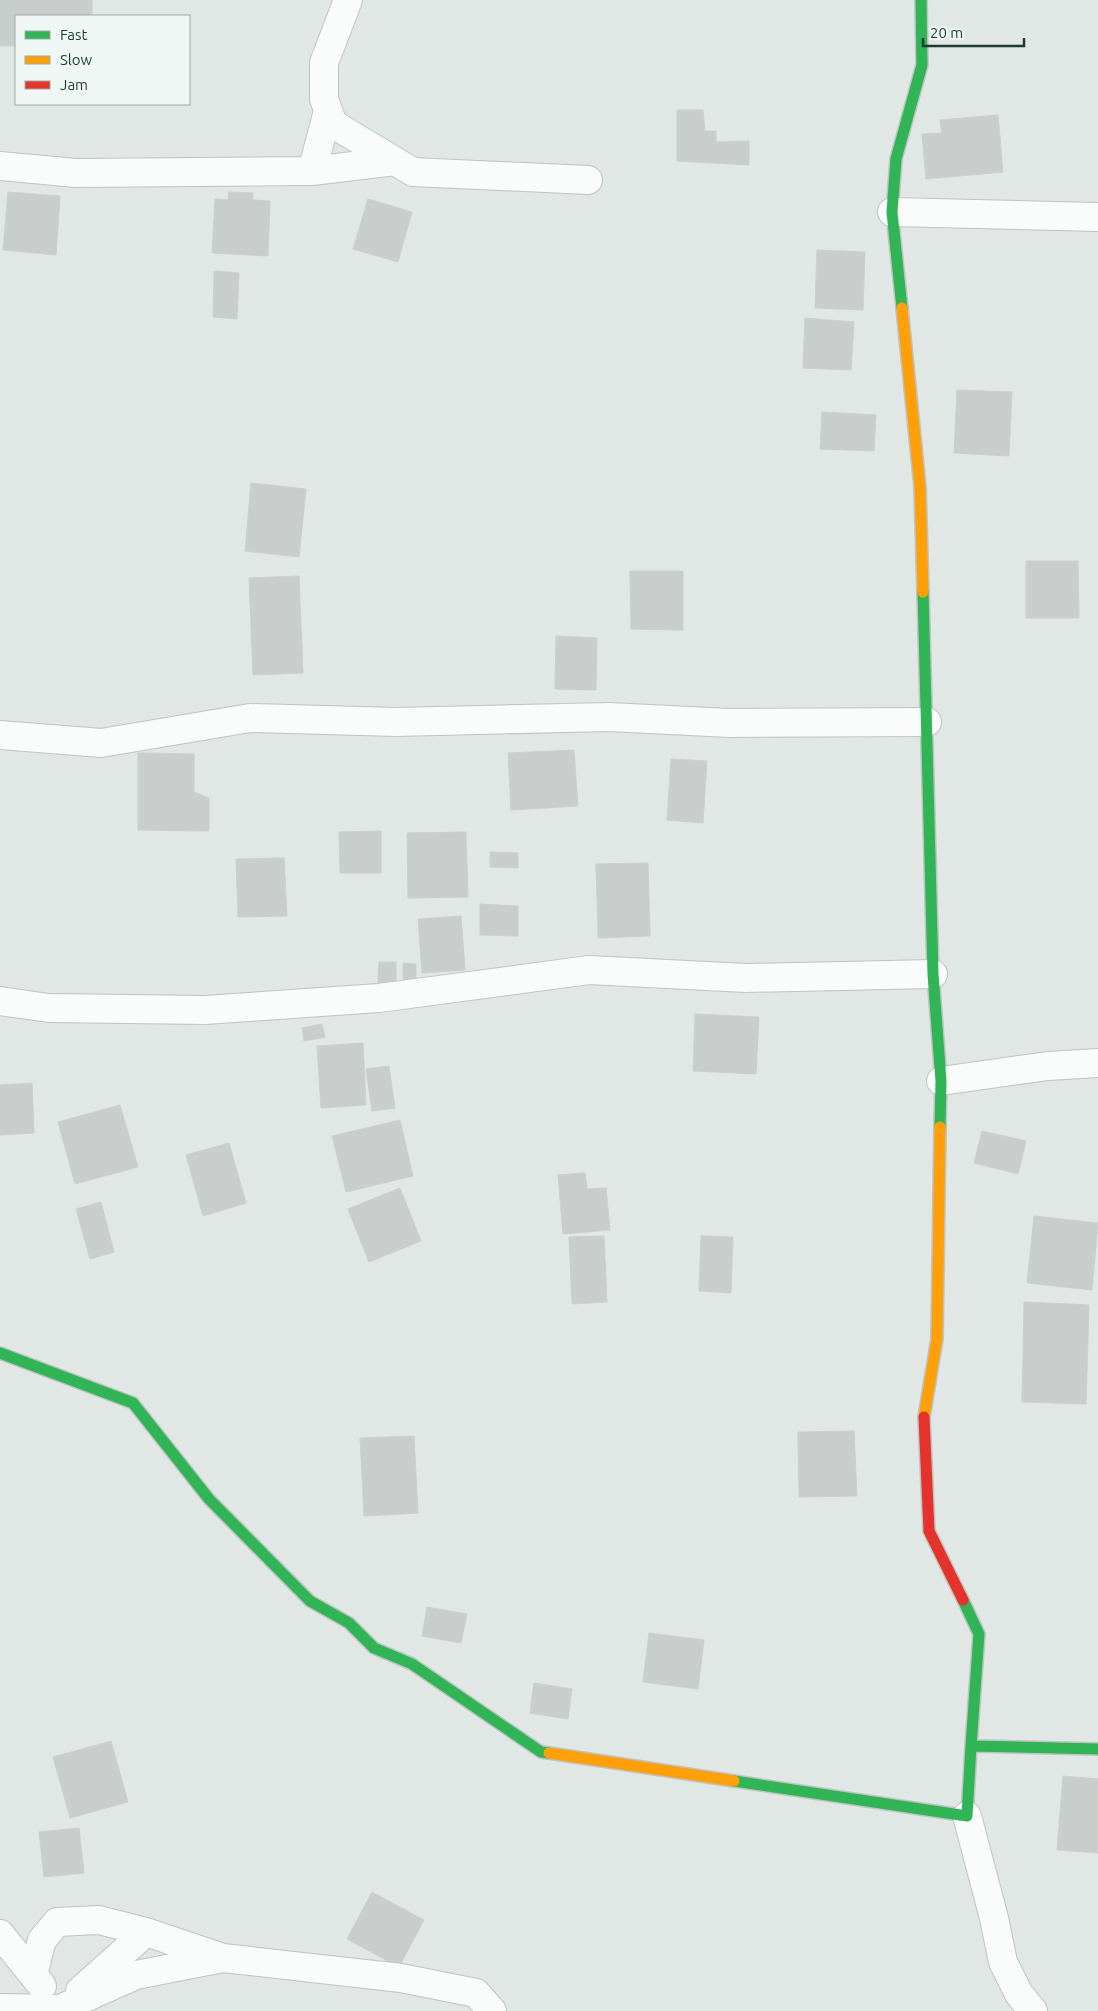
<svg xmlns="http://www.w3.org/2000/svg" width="1098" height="2011" font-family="Ubuntu,sans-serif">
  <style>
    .building { fill: #c9cecc; stroke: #cad0cd }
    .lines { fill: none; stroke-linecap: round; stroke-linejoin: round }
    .street-casing { stroke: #bec4c1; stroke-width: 30 }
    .fast-casing { stroke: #bdc5c2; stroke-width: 14 }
    .slow-casing { stroke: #bdc5c2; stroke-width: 14 }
    .jam-casing { stroke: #bdc5c2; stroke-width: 14 }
    .street { stroke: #fafbfb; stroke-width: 28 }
    .fast { stroke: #30b455; stroke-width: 11 }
    .slow { stroke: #ff9f0a; stroke-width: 11 }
    .jam { stroke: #e5322d; stroke-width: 11 }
  </style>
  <rect width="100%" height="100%" fill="#e1e7e4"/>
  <!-- building -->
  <path class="building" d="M 0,0 L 92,0 L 92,16 L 16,16 L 16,46 L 0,46 Z
    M 677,110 L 703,110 L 705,131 L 716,131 L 716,142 L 749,141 L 749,165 L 677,161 Z
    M 998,115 L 1003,172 L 926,179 L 922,134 L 942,133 L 940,120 Z
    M 8,192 L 60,196 L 56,255 L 3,250 Z
    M 229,192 L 253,193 L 252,200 L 270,201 L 268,256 L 212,253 L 215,199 L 228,200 Z
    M 368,199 L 412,212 L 398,262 L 353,249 Z
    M 817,250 L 865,252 L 863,310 L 815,308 Z
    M 214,271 L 239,273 L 237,319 L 213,317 Z
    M 805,318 L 854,322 L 851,370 L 803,368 Z
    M 957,390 L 1012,392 L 1009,456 L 954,453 Z
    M 822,412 L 876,415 L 874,451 L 820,449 Z
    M 251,483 L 306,489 L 299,557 L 245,551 Z
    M 1026,561 L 1078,561 L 1079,618 L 1026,618 Z
    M 630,571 L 683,571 L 683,630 L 631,629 Z
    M 299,576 L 303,673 L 253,675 L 249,578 Z
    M 556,636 L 597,638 L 596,690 L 555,689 Z
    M 574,750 L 578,806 L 511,810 L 508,753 Z
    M 138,753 L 194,754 L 194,792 L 209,798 L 209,831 L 138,830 Z
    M 671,759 L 707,761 L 703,823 L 667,820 Z
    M 381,831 L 381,873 L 340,873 L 339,832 Z
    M 466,832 L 468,897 L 408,898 L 407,833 Z
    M 490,852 L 518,853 L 518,868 L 490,867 Z
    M 284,858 L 287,916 L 238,917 L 236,859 Z
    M 648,863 L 650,936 L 598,938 L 596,864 Z
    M 480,904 L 518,906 L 518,936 L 480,935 Z
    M 461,916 L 465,970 L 422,973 L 418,919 Z
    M 379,962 L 396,962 L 396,984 L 378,983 Z
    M 403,963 L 416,964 L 416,979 L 403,979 Z
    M 695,1014 L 759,1017 L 756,1074 L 693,1071 Z
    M 322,1024 L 325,1037 L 304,1041 L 302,1028 Z
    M 363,1043 L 366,1105 L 321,1108 L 317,1046 Z
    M 389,1066 L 395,1108 L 372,1111 L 366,1069 Z
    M 32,1083 L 34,1133 L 0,1135 L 0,1085 Z
    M 120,1105 L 138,1167 L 75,1184 L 58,1122 Z
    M 400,1120 L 413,1176 L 346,1192 L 332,1136 Z
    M 982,1131 L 1026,1141 L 1018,1174 L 974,1163 Z
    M 229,1143 L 246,1203 L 203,1216 L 186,1155 Z
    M 585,1173 L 587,1189 L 606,1188 L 610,1230 L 563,1234 L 558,1175 Z
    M 400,1188 L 421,1241 L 369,1262 L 348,1209 Z
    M 101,1202 L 114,1252 L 90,1259 L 76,1209 Z
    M 1034,1216 L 1098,1223 L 1092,1290 L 1027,1283 Z
    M 604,1236 L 607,1302 L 572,1304 L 569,1237 Z
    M 701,1236 L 733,1237 L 731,1293 L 699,1291 Z
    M 1024,1302 L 1089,1305 L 1086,1404 L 1022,1402 Z
    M 854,1431 L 857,1496 L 799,1497 L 798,1432 Z
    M 414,1436 L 418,1513 L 364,1516 L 360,1438 Z
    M 427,1607 L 467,1614 L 461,1643 L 422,1636 Z
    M 649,1633 L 704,1640 L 698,1689 L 643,1682 Z
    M 534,1683 L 572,1689 L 568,1719 L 530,1713 Z
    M 111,1741 L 128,1802 L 70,1818 L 53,1757 Z
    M 1063,1776 L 1098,1779 L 1098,1853 L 1057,1850 Z
    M 79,1828 L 84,1873 L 44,1877 L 39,1832 Z
    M 372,1892 L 424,1920 L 399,1967 L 347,1939 Z"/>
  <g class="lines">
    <!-- street casing -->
    <g class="street-casing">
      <path id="street" d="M 348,0 L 324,63 L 324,99 L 333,124 L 413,172 L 588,180
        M 328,111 L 312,171 L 395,161
        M 0,166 L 76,173 L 312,171
        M 892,212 L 1098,217
        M 0,735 L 101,743 L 250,718 L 396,722 L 609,717 L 730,723 L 927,722
        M 0,1001 L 49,1008 L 205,1010 L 379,998 L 589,970 L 746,978 L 933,974
        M 941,1081 L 1048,1066 L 1098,1063
        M 967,1816 L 994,1918 L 1003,1962 L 1019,1994 L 1033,2011
        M 0,1934 L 42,1986
        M 33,1975 L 42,1940 L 57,1922 L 99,1920 L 146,1932
        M 80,1991 L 146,1932 L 220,1957
        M 0,2008 L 60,2009 L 136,1975 L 223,1958 L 401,1978 L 476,1993 L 492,2011"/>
    </g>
    <!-- fast casing -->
    <g class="fast-casing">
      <path id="fast" d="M 902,308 L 892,212 L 896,159 L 922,65 L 921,0
        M 923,592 L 933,974 L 941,1081 L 940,1127
        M 0,1353 L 133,1403 L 209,1499 L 310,1601 L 349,1623 L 374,1648 L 412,1664 L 541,1752 L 549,1753
        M 963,1600 L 979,1634 L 971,1746
        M 734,1781 L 967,1816 L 971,1746 L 1098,1749"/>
    </g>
    <!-- slow casing -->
    <g class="slow-casing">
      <path id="slow" d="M 902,308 L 920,487 L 923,592
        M 924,1417 L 937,1339 L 940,1127
        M 549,1753 L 734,1781"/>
    </g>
    <!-- jam casing -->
    <g class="jam-casing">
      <path id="jam" d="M 924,1417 L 929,1531 L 963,1600"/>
    </g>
    <!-- street -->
    <use href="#street" class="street"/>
    <!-- fast -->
    <use href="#fast" class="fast"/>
    <!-- slow -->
    <use href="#slow" class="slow"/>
    <!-- jam -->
    <use href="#jam" class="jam"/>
  </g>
  <!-- legend -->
  <rect x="15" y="15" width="175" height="90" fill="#eef7f3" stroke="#9baba7"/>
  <rect x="25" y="31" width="25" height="8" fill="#30b455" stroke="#9baba7"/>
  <text x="60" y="40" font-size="15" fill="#1f3a34">Fast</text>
  <rect x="25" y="56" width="25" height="8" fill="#ff9f0a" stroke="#9baba7"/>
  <text x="60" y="65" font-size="15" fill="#1f3a34">Slow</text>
  <rect x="25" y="81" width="25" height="8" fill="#e5322d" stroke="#9baba7"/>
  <text x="60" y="90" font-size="15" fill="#1f3a34">Jam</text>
  <!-- scale -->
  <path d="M923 38v8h101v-8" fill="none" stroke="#1f3a34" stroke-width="2.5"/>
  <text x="930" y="38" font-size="15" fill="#1f3a34" stroke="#eef7f3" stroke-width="4" paint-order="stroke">20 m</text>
</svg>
